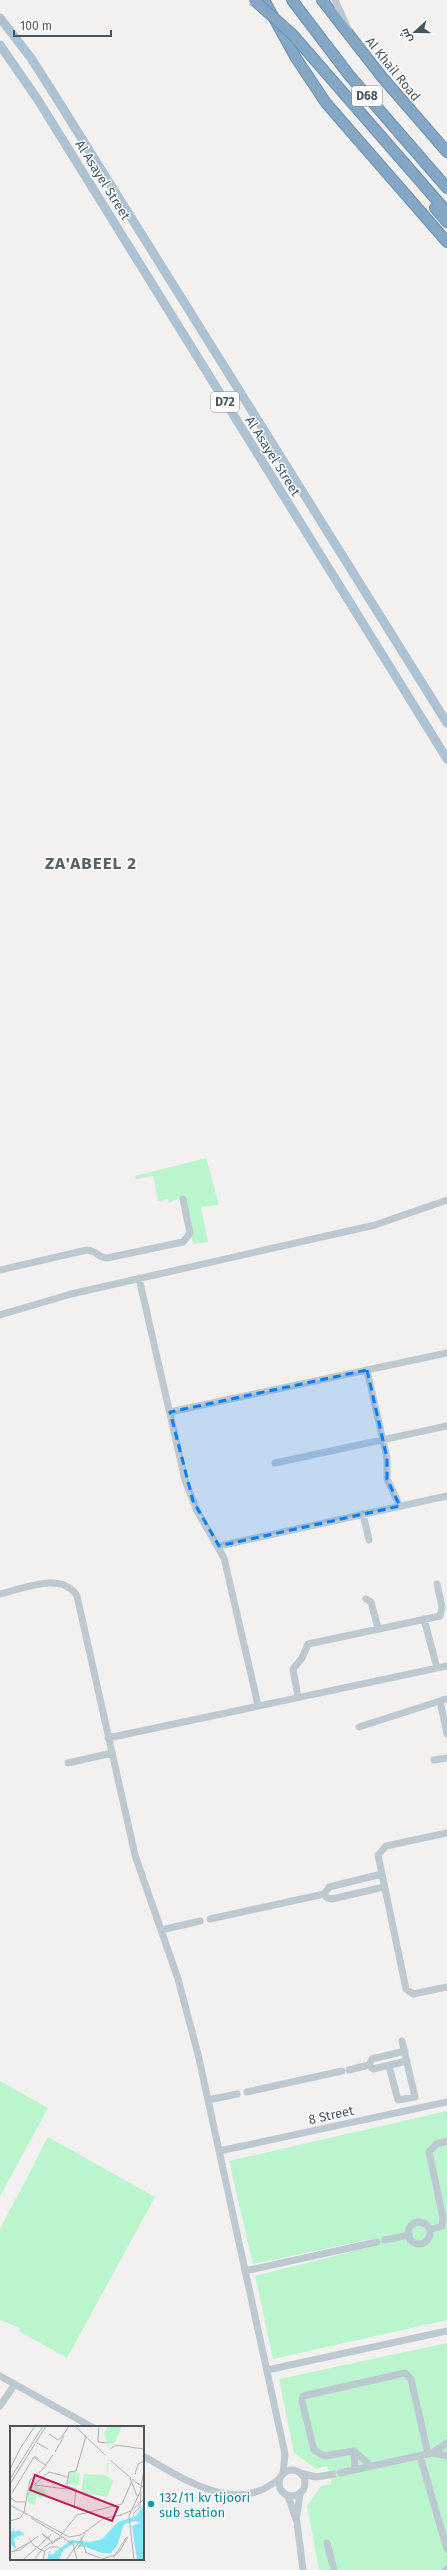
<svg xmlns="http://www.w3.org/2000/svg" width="447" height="2570" font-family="'Fira Sans',Cairo,sans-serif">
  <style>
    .green { fill: #bbf5cd }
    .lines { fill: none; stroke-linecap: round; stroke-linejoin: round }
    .minor-tunnel { stroke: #c8c9cc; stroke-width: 7; stroke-dasharray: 7 3.5; stroke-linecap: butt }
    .highway-casing { stroke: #6e92b0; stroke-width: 12 }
    .minor { stroke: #bdc9d1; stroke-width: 7 }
    .major { stroke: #adc2d2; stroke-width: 9 }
    .highway { stroke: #83a7c4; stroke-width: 10 }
    .highway-bridge-casing { stroke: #6e92b0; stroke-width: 12; stroke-linecap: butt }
    .highway-bridge { stroke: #83a7c4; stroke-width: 10 }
    .marked { fill: #047ff9; fill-opacity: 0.2; stroke: #047ff9; stroke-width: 3; stroke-dasharray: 8 5; stroke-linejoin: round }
    .culture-dot { fill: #0f9aa8; stroke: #fff; stroke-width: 1.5 }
    .labels { text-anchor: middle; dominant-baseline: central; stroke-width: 3; stroke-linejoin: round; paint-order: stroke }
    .shield { fill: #fff; stroke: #7e8890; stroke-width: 1 }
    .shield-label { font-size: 12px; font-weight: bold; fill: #465560 }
    .street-label { font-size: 13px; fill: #465560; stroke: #fff }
    .culture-label { font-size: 13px; fill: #0d838f; stroke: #fff; text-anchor: start }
    .district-label { font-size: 17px; font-weight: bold; letter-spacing: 1px; fill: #5c6166; stroke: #fff }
    .inset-river { fill: none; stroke: #83e6f6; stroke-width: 2 }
    .inset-road { fill: none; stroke: #aeb2b6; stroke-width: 1 }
    .view { fill: #c2185b; fill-opacity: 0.15; stroke: #c2185b; stroke-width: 2 }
    .inset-edge { fill: none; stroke: #465560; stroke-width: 2 }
  </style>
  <rect width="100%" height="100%" fill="#f3f0f0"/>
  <!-- green -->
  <path class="green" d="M 206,1158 L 219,1205 L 201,1207 L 208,1242 L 193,1244 L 183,1196 L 169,1203 L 168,1199 L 158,1201 L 153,1176 L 136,1179 L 135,1176 Z
    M 0,2081 L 48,2108 L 0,2196 Z
    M 447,2111 L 447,2320 L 273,2359 L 255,2276 L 378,2245 L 376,2238 L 253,2264 L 229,2161 Z
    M 48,2137 L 155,2197 L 67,2358 L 19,2331 L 20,2328 L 0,2320 L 0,2229 Z
    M 447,2343 L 447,2570 L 319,2570 L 307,2506 L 321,2486 L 332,2484 L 327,2466 L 316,2469 L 294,2453 L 279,2379 Z"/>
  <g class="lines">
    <!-- minor-tunnel -->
    <path class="minor-tunnel" d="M 329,2475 L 340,2473"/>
    <!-- highway casing -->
    <g class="highway-casing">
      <path id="highway" d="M 264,0 L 296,58 L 326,103 L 447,242
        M 292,0 L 349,75 L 447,188
        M 322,0 L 382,77 L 447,152
        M 346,96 L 447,212
        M 435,208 L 447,222"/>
    </g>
    <!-- minor -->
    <path class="minor" d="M 335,0 L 348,29
      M 0,1270 L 87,1250 C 96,1250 98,1258 107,1258 L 183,1242 L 190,1233 L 183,1199
      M 139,1278 L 185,1480 L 197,1511 L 224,1558 L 258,1705
      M 0,1315 L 71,1294 L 375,1225 L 447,1200
      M 367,1370 L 387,1458 L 387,1479 L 400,1506
      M 170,1412 L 447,1353
      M 275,1463 L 447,1426
      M 363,1514 L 369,1540
      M 219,1546 L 447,1496
      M 0,1594 C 23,1589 62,1571 77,1596 L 135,1855 L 178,1979 L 198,2054 L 285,2454 L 283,2474
      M 366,1599 L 371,1602 L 378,1628
      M 424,1619 L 437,1668
      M 298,1697 L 293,1669 L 302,1658 L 308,1644 L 440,1616 L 442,1607 L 437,1584
      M 440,1701 L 447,1734
      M 359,1727 L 446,1699
      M 108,1738 L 447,1666
      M 434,1760 L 447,1758
      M 68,1763 L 112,1753
      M 447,1833 L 386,1846 L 378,1855 L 406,1989 L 413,1994 L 447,1987
      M 382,1874 L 329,1887 L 324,1894 L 327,1898 L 332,1899 L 384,1887
      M 210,1919 L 324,1894
      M 161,1930 L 200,1921
      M 405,2051 L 372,2059 L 369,2065 L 373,2069 L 407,2061
      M 389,2066 L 398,2100 L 415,2097 L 402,2041
      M 349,2070 L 369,2065
      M 247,2092 L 342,2071
      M 208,2100 L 237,2094
      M 219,2151 L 447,2102
      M408 2233a11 11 0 1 1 22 0a11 11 0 1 1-22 0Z
      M 429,2230 L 442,2226 L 443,2218 L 429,2152 L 436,2144 L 447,2141
      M 385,2240 L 409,2235
      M 245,2271 L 377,2242
      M 267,2370 L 447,2331
      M 0,2376 L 92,2427
      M 0,2406 L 15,2384
      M 354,2451 L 355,2469
      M 432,2453 L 447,2456
      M 143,2456 C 185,2479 236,2517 280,2478
      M 420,2456 L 447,2549
      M 371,2466 L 354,2451 L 324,2456 L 314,2450 L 302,2401 L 303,2396 L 405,2373 L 411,2379 L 428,2454
      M279 2483a13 13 0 1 1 26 0a13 13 0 1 1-26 0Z
      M 300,2473 L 316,2477 L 329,2475
      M 340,2473 L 432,2453 L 447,2443
      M 288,2496 L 297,2522 L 303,2570
      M 297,2515 L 300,2494
      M 327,2543 L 334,2570
      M 446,2570 L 447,2569"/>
    <!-- major -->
    <path class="major" d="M 0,18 L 31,58 L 52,91 L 447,723
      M 0,45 L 38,100 L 447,759"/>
    <!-- highway -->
    <use href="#highway" class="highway"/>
    <!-- highway-bridge casing -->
    <g class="highway-bridge-casing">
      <path id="highway-bridge" d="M 254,0 L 293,35 L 346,96"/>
    </g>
    <!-- highway-bridge -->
    <use href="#highway-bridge" class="highway-bridge"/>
  </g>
  <!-- marked area -->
  <path class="marked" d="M 367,1370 L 387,1458 L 387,1479 L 400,1506 L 219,1546 L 193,1501 L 170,1412 Z"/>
  <!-- markers -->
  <circle class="culture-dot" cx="151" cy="2504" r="4"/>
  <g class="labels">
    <!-- shield labels -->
    <g class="shield">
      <rect x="352" y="86" width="30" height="20" rx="3"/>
      <rect x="211" y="392" width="28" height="20" rx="3"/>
    </g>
    <g class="shield-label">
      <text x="367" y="96">D68</text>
      <text x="225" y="402">D72</text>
    </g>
    <!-- street labels -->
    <g class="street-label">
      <text transform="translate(393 69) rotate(51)">Al Khail Road</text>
      <text transform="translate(103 180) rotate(58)">Al Asayel Street</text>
      <text transform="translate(273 456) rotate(58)">Al Asayel Street</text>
      <text transform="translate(331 2115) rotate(-12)">8 Street</text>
    </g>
    <!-- culture labels -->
    <g class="culture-label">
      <text x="159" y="2497">132/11 kv tijoori<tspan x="159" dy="15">sub station</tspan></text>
    </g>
    <!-- district labels -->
    <g class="district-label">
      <text x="91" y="863">ZA'ABEEL 2</text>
    </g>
  </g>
  <!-- overview -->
  <g transform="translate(10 2426)">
    <rect width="134" height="134" fill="#f3f0f0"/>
    <path d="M 98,0 L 112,0 L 104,18 L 99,18 L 98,22 L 94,7 ZM 97,37 L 99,37 L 96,49 L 103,55 L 97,71 L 71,66 L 74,48 L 96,49 ZM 60,45 L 70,47 L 68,60 L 58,58 ZM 19,59 L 28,60 L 25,79 L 17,76 ZM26 67a5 5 0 1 1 10 0a5 5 0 1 1-10 0Z" fill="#bbf5cd"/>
    <path d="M 134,78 L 134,134 L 127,134 L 126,127 L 122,100 L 130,97 L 125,95 L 114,98 L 107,120 L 101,127 L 92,127 L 65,117 L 53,124 L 49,134 L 37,134 L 39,126 L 42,124 L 39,128 L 44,129 L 46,126 L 43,124 L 47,125 L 61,114 L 81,116 L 92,113 L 108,96 L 126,90 ZM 4,103 L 5,106 L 9,104 L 15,109 L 7,110 L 8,113 L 11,112 L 8,114 L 6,111 L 4,113 L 6,123 L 0,118 L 0,108 Z" fill="#83e6f6"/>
    <path class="inset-river" d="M 120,95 L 134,90M 73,116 L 83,123 L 100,123 L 104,119 L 109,101 L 117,95M 39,134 L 49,124"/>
    <path class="inset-road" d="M 65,0 L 95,29M 89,0 L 88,16 L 97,17M 39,8 L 48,14 L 52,11M 52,11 L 59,0M 27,17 L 38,23M 100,23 L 106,19 L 134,23M 45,26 L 54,10M 28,32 L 25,32 L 35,39M 100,34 L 121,52M 0,43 L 11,21 L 25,0M 125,48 L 128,38 L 134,35M 120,52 L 127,70M 0,53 L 33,0M 122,53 L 134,62M 0,58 L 36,0M 24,59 L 39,46 L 58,51M 25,59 L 56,63 L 59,46 L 66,45 L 76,10M 57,60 L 66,63 L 64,82M 2,67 L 24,31 L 26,31M 1,72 L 6,76 L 16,76M 0,79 L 59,111 L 71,109 L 94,92 L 112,89M 14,86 L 20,54 L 32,44 L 43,29M 123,88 L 130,81 L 131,66M 110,89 L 121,85 L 134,73M 21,92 L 56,113M 0,95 L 10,92 L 15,85M 51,109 L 67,89 L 112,78 L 122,55M 19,112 L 23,119 L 35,126M 40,113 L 32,108 L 42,116M 54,113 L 63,118 L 67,134M 41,118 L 52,111M 68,120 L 74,120 L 76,126M 67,123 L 72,117 L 71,111M 0,126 L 10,124 L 28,110M 2,126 L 20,116M 75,126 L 90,132M 13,134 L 41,109M 24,134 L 34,121 L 50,111M 33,134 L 35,125 L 40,121 L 48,121 L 53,126M 56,134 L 75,108M 89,134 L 105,129 L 116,112 L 118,111 L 109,126 L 103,131M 124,134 L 119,90 L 130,66 L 134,44"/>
    <path class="view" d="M 25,49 L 108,81 L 102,95 L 20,64 Z"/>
    <rect width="134" height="134" class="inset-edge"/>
  </g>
  <!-- north arrow -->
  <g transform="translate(415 32) rotate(249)" stroke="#ffffff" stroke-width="3" paint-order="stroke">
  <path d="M0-3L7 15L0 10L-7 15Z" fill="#465560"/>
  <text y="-6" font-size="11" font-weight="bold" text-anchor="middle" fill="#465560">ش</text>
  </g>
  <!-- scale -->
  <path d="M14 30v6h97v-6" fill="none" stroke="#465560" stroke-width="2"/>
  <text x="20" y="30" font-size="12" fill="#465560" stroke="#ffffff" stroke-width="3" paint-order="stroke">100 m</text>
</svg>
